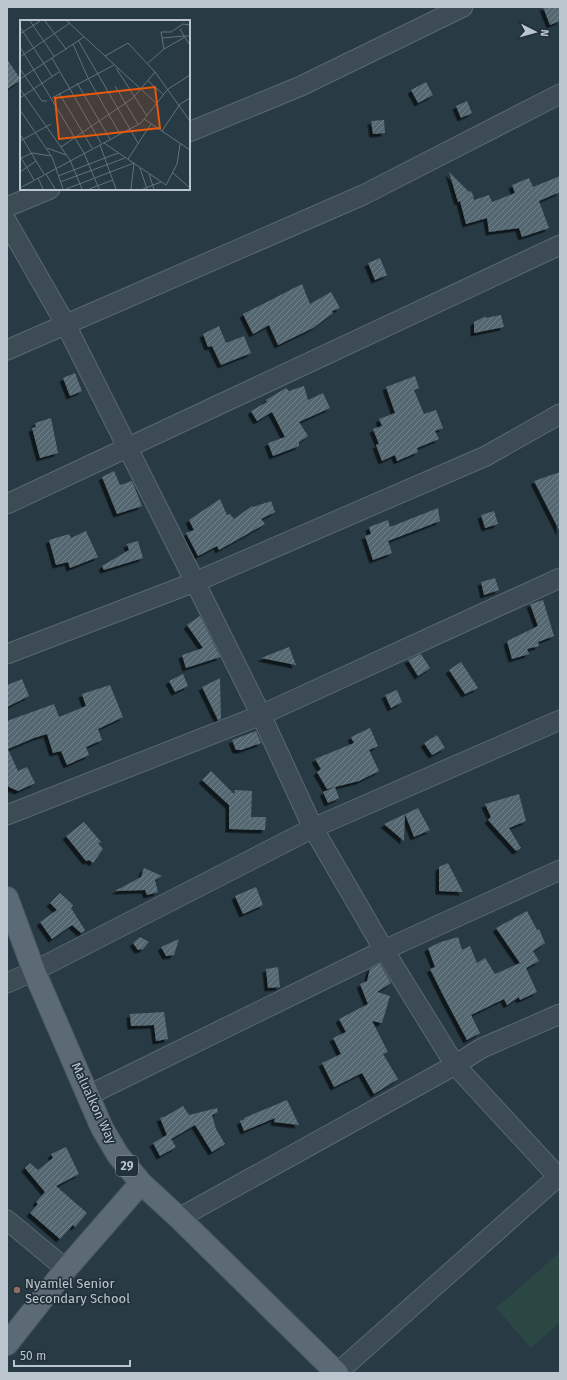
<svg xmlns="http://www.w3.org/2000/svg" width="567" height="1380" font-family="'Fira Sans',sans-serif">
  <style>
    .pitch { fill: #2b4744 }
    .building { fill: url(#building-hatch); filter: url(#shadow) }
    .lines { fill: none; stroke-linecap: round; stroke-linejoin: round }
    .minor-casing { stroke: #5b6871; stroke-width: 21 }
    .major-casing { stroke: #495760; stroke-width: 24 }
    .minor { stroke: #3c4b54; stroke-width: 19 }
    .major { stroke: #5b6a74; stroke-width: 22 }
    .education-dot { fill: #8d6e63; stroke: #213039; stroke-width: 1.5 }
    .labels { text-anchor: middle; dominant-baseline: central; stroke-width: 3.5; stroke-linejoin: round; paint-order: stroke }
    .shield { fill: #213039; stroke: #8c98a1; stroke-width: 1 }
    .shield-label { font-size: 12px; font-weight: bold; fill: #bac5cd }
    .street-label { font-size: 13px; fill: #bac5cd; stroke: #213039 }
    .poi-label { font-size: 13px; fill: #bac5cd; stroke: #213039; text-anchor: start }
    .inset-road { fill: none; stroke: #62727b; stroke-width: 1 }
    .view { fill: #e8590c; fill-opacity: 0.15; stroke: #e8590c; stroke-width: 2 }
    .inset-edge { fill: none; stroke: #bac5cd; stroke-width: 2 }
  </style>
  <defs>
    <pattern id="building-hatch" width="6" height="6" patternUnits="userSpaceOnUse"><rect width="6" height="6" fill="#546771"/><path d="M-1 1l2-2M0 6l6-6M5 7l2-2" fill="none" stroke="#72828a"/></pattern>
    <filter id="shadow"><feDropShadow dx="-3.5" dy="3.5" stdDeviation="0" flood-color="#0009"/></filter>
  </defs>
  <rect width="100%" height="100%" fill="#283a44"/>
  <!-- pitch -->
  <path class="pitch" d="M 559,1253 L 560,1254 L 560,1322 L 531,1348 L 496,1308 Z"/>
  <!-- building -->
  <path class="building" d="M 543,7 L 560,7 L 560,21 L 550,25 Z
    M 7,59 L 21,80 L 7,89 Z
    M 426,82 L 433,95 L 418,103 L 411,90 Z
    M 467,101 L 472,113 L 461,118 L 456,106 Z
    M 384,120 L 385,133 L 373,134 L 371,121 Z
    M 449,172 L 469,192 L 471,191 L 474,197 L 473,198 L 474,200 L 489,195 L 492,202 L 515,193 L 512,185 L 529,178 L 533,187 L 560,176 L 560,192 L 539,201 L 549,228 L 522,237 L 519,228 L 489,232 L 487,218 L 466,224 L 460,201 L 458,202 Z
    M 380,258 L 387,275 L 375,280 L 368,263 Z
    M 302,284 L 310,304 L 331,292 L 340,308 L 332,311 L 333,313 L 313,328 L 278,345 L 269,325 L 253,334 L 243,314 Z
    M 501,315 L 504,327 L 474,333 L 474,322 L 486,316 L 485,318 Z
    M 219,326 L 226,343 L 244,336 L 251,353 L 221,365 L 212,346 L 208,347 L 203,334 Z
    M 75,373 L 82,391 L 70,396 L 63,378 Z
    M 415,376 L 419,388 L 414,390 L 424,414 L 436,410 L 443,428 L 435,431 L 439,439 L 417,448 L 418,452 L 397,461 L 395,455 L 382,461 L 376,445 L 379,444 L 373,429 L 382,426 L 379,419 L 395,413 L 386,387 Z
    M 304,386 L 308,400 L 323,393 L 330,408 L 299,422 L 308,436 L 299,442 L 299,446 L 273,456 L 268,443 L 285,437 L 272,412 L 257,421 L 251,411 L 267,402 L 266,400 L 286,388 L 289,391 Z
    M 51,418 L 58,453 L 40,458 L 32,428 L 36,427 L 35,423 Z
    M 114,471 L 120,485 L 132,481 L 142,506 L 117,514 L 102,477 Z
    M 560,472 L 560,532 L 534,481 Z
    M 220,499 L 227,515 L 230,514 L 234,519 L 252,506 L 253,507 L 271,501 L 275,512 L 261,519 L 265,524 L 219,550 L 217,546 L 198,556 L 186,533 L 194,530 L 189,520 Z
    M 438,508 L 440,521 L 388,541 L 392,553 L 373,560 L 365,536 L 371,534 L 369,527 L 388,520 L 390,527 Z
    M 494,511 L 498,524 L 485,528 L 481,515 Z
    M 86,531 L 98,557 L 70,568 L 68,562 L 56,565 L 49,540 L 69,534 L 71,538 Z
    M 138,541 L 143,558 L 104,570 L 102,566 L 129,550 L 127,544 Z
    M 495,578 L 499,590 L 484,595 L 481,582 Z
    M 543,600 L 554,636 L 538,642 L 539,646 L 527,649 L 529,654 L 512,659 L 507,641 L 538,626 L 530,604 Z
    M 200,616 L 220,657 L 186,668 L 182,655 L 203,648 L 187,625 Z
    M 289,647 L 296,665 L 261,658 Z
    M 421,654 L 430,668 L 418,676 L 408,660 Z
    M 461,662 L 478,688 L 465,694 L 449,670 Z
    M 183,674 L 188,686 L 175,692 L 169,681 Z
    M 220,678 L 221,719 L 218,720 L 202,687 Z
    M 22,679 L 29,696 L 7,707 L 7,685 Z
    M 110,685 L 123,717 L 98,729 L 102,740 L 86,747 L 89,755 L 67,765 L 61,751 L 53,753 L 47,734 L 34,738 L 8,749 L 18,771 L 27,767 L 35,783 L 18,791 L 7,786 L 7,721 L 54,704 L 59,717 L 86,706 L 82,694 Z
    M 397,690 L 402,702 L 391,708 L 385,695 Z
    M 370,728 L 378,746 L 369,750 L 379,771 L 359,781 L 327,789 L 317,772 L 321,769 L 315,759 L 354,743 L 351,737 Z
    M 256,731 L 261,743 L 241,750 L 236,750 L 232,740 Z
    M 437,735 L 445,748 L 432,755 L 424,743 Z
    M 211,771 L 234,794 L 235,790 L 252,791 L 251,817 L 266,817 L 265,830 L 229,829 L 229,805 L 202,780 Z
    M 335,787 L 339,798 L 328,803 L 323,792 Z
    M 519,794 L 526,821 L 509,828 L 521,848 L 516,851 L 488,820 L 491,817 L 485,804 Z
    M 418,808 L 430,830 L 414,837 L 405,814 L 404,841 L 384,824 Z
    M 84,822 L 101,842 L 98,843 L 103,849 L 93,863 L 89,860 L 86,861 L 66,836 Z
    M 448,863 L 463,892 L 439,891 L 439,867 Z
    M 144,868 L 162,876 L 155,880 L 158,892 L 147,895 L 145,890 L 115,891 L 141,877 Z
    M 256,887 L 263,905 L 243,914 L 235,896 Z
    M 60,893 L 73,905 L 71,908 L 85,930 L 81,933 L 72,925 L 52,939 L 40,922 L 57,910 L 50,903 Z
    M 527,911 L 537,930 L 539,929 L 545,943 L 533,951 L 539,961 L 526,968 L 537,992 L 520,1000 L 519,997 L 507,1005 L 504,999 L 471,1015 L 480,1033 L 467,1040 L 444,997 L 430,969 L 435,967 L 428,948 L 441,942 L 458,937 L 462,950 L 470,946 L 477,963 L 485,958 L 495,974 L 520,963 L 496,928 Z
    M 140,937 L 149,942 L 143,949 L 138,950 L 133,943 Z
    M 179,939 L 174,955 L 166,956 L 161,947 Z
    M 380,964 L 391,983 L 377,992 L 390,996 L 382,1023 L 372,1021 L 388,1052 L 383,1054 L 398,1079 L 374,1094 L 362,1073 L 334,1087 L 322,1063 L 341,1054 L 333,1038 L 346,1032 L 339,1019 L 368,1004 L 360,984 L 367,981 L 370,969 Z
    M 278,967 L 280,987 L 268,988 L 266,969 Z
    M 164,1012 L 168,1039 L 156,1041 L 154,1025 L 131,1026 L 130,1014 Z
    M 287,1100 L 299,1125 L 274,1122 L 275,1118 L 244,1131 L 240,1121 L 245,1119 L 244,1118 Z
    M 183,1106 L 189,1115 L 217,1108 L 218,1112 L 212,1115 L 216,1129 L 225,1144 L 212,1152 L 195,1125 L 171,1139 L 176,1147 L 160,1156 L 153,1143 L 167,1135 L 160,1118 L 166,1116 Z
    M 66,1147 L 79,1174 L 56,1186 L 87,1213 L 75,1227 L 73,1225 L 60,1239 L 30,1213 L 38,1204 L 36,1202 L 45,1192 L 25,1168 L 30,1163 L 38,1170 L 53,1158 L 51,1154 Z"/>
  <g class="lines">
    <!-- minor casing -->
    <g class="minor-casing">
      <path id="minor" d="M 189,132 L 301,86 L 463,7
        M 7,207 L 50,189
        M 7,222 L 66,325 L 195,582 L 261,715 L 313,828 L 384,950 L 455,1065 L 560,1179
        M 7,350 L 363,195 L 560,94
        M 7,504 L 560,245
        M 7,654 L 195,582 L 486,456 L 560,414
        M 7,815 L 261,715 L 560,578
        M 7,983 L 34,971 L 313,828 L 560,720
        M 89,1095 L 384,950 L 560,870
        M 179,1218 L 455,1065 L 482,1048 L 560,1014
        M 7,1220 L 66,1269
        M 337,1373 L 560,1175"/>
    </g>
    <!-- major casing -->
    <g class="major-casing">
      <path id="major" d="M 7,898 L 34,971 L 102,1128 L 118,1155 L 141,1183 L 179,1218 L 337,1373
        M 7,1344 L 66,1269 L 141,1183"/>
    </g>
    <!-- minor -->
    <use href="#minor" class="minor"/>
    <!-- major -->
    <use href="#major" class="major"/>
  </g>
  <!-- markers -->
  <circle class="education-dot" cx="17" cy="1290" r="4"/>
  <g class="labels">
    <!-- shield labels -->
    <rect class="shield" x="116" y="1156" width="22" height="20" rx="3"/>
    <g class="shield-label">
      <text x="127" y="1166">29</text>
    </g>
    <!-- street labels -->
    <g class="street-label">
      <text transform="translate(94 1103) rotate(65)">Malualkon Way</text>
    </g>
    <!-- poi labels -->
    <g class="poi-label">
      <text x="25" y="1283">Nyamlel Senior<tspan x="25" dy="15">Secondary School</tspan></text>
    </g>
  </g>
  <!-- overview -->
  <g transform="translate(20 20)">
    <rect width="170" height="170" fill="#283a44"/>
    <path class="inset-road" d="M 10,1 L 34,36M 25,1 L 46,29M 47,1 L 137,84M 0,7 L 32,56M 160,9 L 164,16 L 170,16M 0,14 L 20,1M 142,18 L 164,16 L 170,25M 58,20 L 118,123M 53,24 L 68,58 L 100,114M 0,27 L 64,133 L 79,169M 144,29 L 165,17M 85,36 L 108,23 L 135,52 L 170,101M 0,37 L 50,3M 32,38 L 81,123M 128,43 L 144,29 L 141,12 L 151,12 L 163,4 L 170,5M 96,48 L 127,96M 0,49 L 22,81 L 27,81M 0,59 L 64,17M 128,61 L 144,75M 57,63 L 90,119M 95,66 L 118,104M 0,69 L 50,140 L 62,169M 39,73 L 72,128M 0,78 L 39,52M 32,78 L 94,45M 0,90 L 32,137 L 43,169M 124,99 L 170,130M 142,111 L 160,84 L 170,78M 0,114 L 16,141M 0,121 L 31,104M 84,123 L 146,165 L 157,144 L 160,124M 80,125 L 96,169M 41,127 L 113,78 L 135,52M 27,128 L 46,135M 0,136 L 14,160M 1,138 L 12,133 L 31,136M 108,139 L 131,104M 120,148 L 127,169M 0,152 L 16,141 L 24,154M 153,153 L 170,168M 26,154 L 35,169M 129,154 L 134,169M 38,156 L 98,133M 18,158 L 23,169M 40,162 L 105,138M 0,168 L 121,103 L 148,69 L 170,55M 46,169 L 114,143 L 111,169M 69,169 L 93,160M 123,169 L 141,162"/>
    <path class="view" d="M 135,67 L 140,108 L 39,119 L 35,78 Z"/>
    <rect width="170" height="170" class="inset-edge"/>
  </g>
  <!-- border -->
  <rect width="567" height="1380" fill="none" stroke="#bac5cd" stroke-width="16"/>
  <!-- north arrow -->
  <g transform="translate(535 32) rotate(96)" stroke="#213039" stroke-width="3" paint-order="stroke">
  <path d="M0-3L7 15L0 10L-7 15Z" fill="#bac5cd"/>
  <text y="-6" font-size="11" font-weight="bold" text-anchor="middle" fill="#bac5cd">N</text>
  </g>
  <!-- scale -->
  <path d="M14 1360v6h116v-6" fill="none" stroke="#bac5cd" stroke-width="2"/>
  <text x="20" y="1360" font-size="12" fill="#bac5cd" stroke="#213039" stroke-width="3" paint-order="stroke">50 m</text>
</svg>
